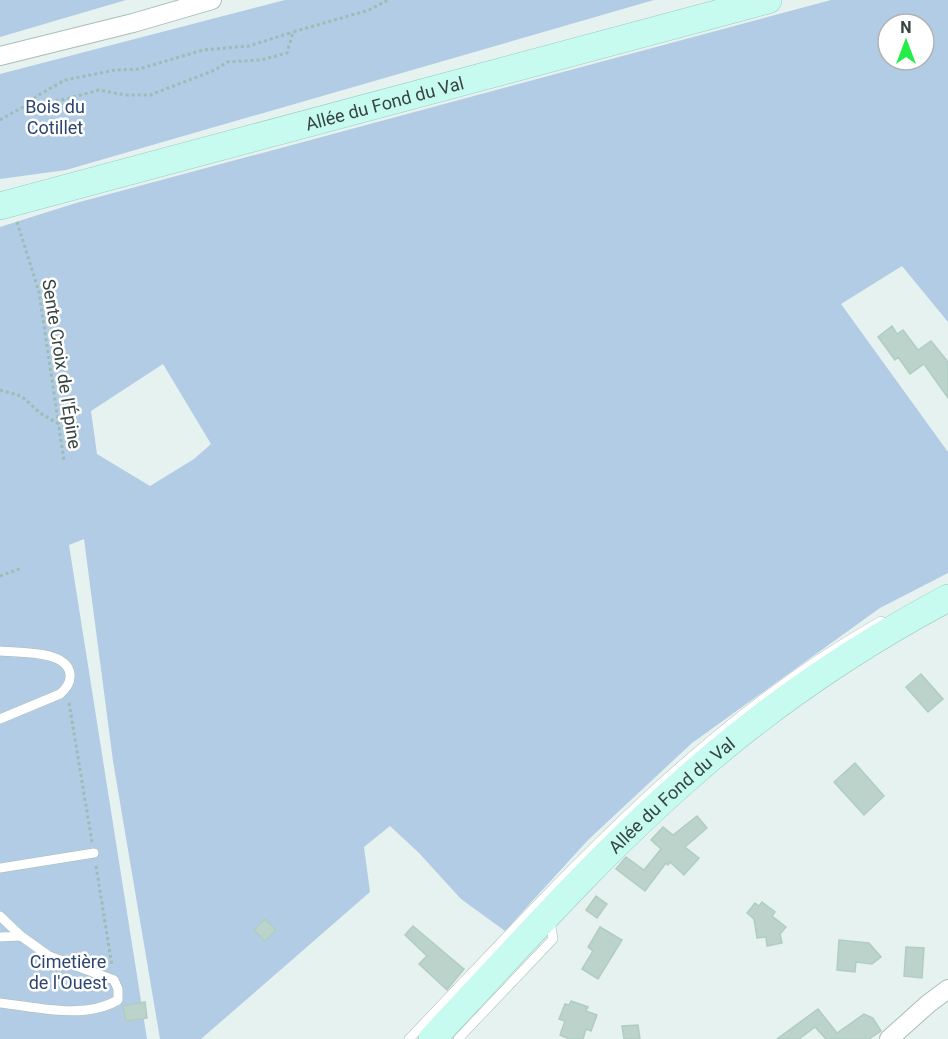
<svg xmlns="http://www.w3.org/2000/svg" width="948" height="1039" font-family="Roboto,sans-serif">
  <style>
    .green { fill: #b1cce4; fill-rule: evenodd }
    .building { fill: #bcd3cb; stroke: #b0cdc3; stroke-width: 1.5 }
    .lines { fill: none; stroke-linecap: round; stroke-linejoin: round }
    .lane-casing { stroke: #a9bdb7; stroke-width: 10 }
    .street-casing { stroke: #a9bdb7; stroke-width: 20 }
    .secondary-casing { stroke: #96ccc0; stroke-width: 28 }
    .path { stroke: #9cbdb3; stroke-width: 3; stroke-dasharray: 3 3; stroke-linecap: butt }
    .lane { stroke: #fff; stroke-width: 9 }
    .street { stroke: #fff; stroke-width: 18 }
    .secondary { stroke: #c7fbf0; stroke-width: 27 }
    .labels { text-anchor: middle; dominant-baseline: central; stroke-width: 5; stroke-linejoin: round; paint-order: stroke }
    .street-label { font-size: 18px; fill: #36443f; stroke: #fff }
    .park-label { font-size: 18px; fill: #2d4572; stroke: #fff }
  </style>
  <rect width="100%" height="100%" fill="#e6f2ef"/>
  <!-- green -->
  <path class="green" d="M 0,0 L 126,0 L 0,37 Z
    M 285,0 L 654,0 L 66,170 L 0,179 L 0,74 Z
    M 831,0 L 948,0 L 948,322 L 902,266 L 841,304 L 948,452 L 948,573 L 880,608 L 692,743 L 588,840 L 505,931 L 461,899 L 419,853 L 390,826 L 364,847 L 370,892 L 201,1039 L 160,1039 L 113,761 L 84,539 L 69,545 L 147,1039 L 0,1039 L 0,227 L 76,203 ZM 888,24 L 924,24 L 924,60 L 888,60 ZM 163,364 L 211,444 L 194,459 L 150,486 L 97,454 L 91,411 Z"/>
  <!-- building -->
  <path class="building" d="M 892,326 L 897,334 L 903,330 L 918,350 L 931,341 L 948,362 L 948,398 L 924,364 L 910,374 L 898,357 L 895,360 L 878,337 Z
    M 921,674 L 943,699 L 928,712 L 906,687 Z
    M 855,763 L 884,796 L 864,815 L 834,782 Z
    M 697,816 L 707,828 L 685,847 L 699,858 L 684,875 L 670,862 L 668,865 L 666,863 L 645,891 L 616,869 L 626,857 L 644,870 L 661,849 L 651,840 L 663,827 L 673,835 Z
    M 596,896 L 607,904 L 597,918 L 586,910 Z
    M 762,902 L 775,912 L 772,916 L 786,927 L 780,934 L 782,943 L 767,946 L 766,937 L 757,938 L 754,919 L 747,913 L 755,903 L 759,906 Z
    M 265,919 L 276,930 L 265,941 L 254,930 Z
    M 413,926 L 464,969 L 447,990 L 419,964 L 427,956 L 405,935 Z
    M 600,927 L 622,940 L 598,979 L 582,969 L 593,951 L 588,947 Z
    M 839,940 L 869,943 L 881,957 L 872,964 L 856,962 L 855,972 L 837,970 Z
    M 906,947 L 924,948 L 922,978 L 904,976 Z
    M 571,1001 L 588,1007 L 586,1011 L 597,1015 L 591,1031 L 586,1029 L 583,1039 L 569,1039 L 560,1035 L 565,1021 L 559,1019 L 565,1004 L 569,1005 Z
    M 145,1002 L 147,1018 L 126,1021 L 123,1006 Z
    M 818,1009 L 837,1033 L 864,1014 L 873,1018 L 881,1031 L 869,1039 L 826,1039 L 815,1027 L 799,1039 L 777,1039 Z
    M 638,1025 L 640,1039 L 624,1039 L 622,1026 Z"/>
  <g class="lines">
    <!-- lane casing -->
    <g class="lane-casing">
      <path id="lane" d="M 0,651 C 20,653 67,650 70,674 C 71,683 66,689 60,694 L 0,719
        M 0,868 L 94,853
        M 0,916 L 21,936 L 49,956 L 114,980 L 118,989 L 118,1000 C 84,1020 37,1007 0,1003
        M 0,937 L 21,936
        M 409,1039 C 555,887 695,726 881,621
        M 458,1039 L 553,939 L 550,920"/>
    </g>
    <!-- street casing -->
    <g class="street-casing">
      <path id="street" d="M 0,56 L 133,23 L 212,0
        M 889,1039 L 928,1004 L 948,989"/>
    </g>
    <!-- secondary casing -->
    <g class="secondary-casing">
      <g id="secondary">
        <path id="s1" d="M 0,206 L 768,0"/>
        <path id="s2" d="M 432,1039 C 516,950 597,857 690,776 C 768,707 856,647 948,598"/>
      </g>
    </g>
    <!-- path -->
    <path class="path" d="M 29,102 L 37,96 L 65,80 L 115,70 L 139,69 L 203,50 L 249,46 L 293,32
      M 0,120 L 28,104 L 46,103 L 66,99 L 99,90 L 125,95 L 150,95 L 215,70 L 227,62 L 261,60 L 287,53 L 293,32 L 369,10 L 388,0
      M 17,222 L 39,292 L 64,461
      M 0,390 L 21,396 L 40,413 L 59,424
      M 0,576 L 22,568
      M 69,703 L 92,842
      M 96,866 L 112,966"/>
    <!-- lane -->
    <use href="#lane" class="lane"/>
    <!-- street -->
    <use href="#street" class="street"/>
    <!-- secondary -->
    <use href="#secondary" class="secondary"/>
  </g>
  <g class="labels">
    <!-- street labels -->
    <g class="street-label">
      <text stroke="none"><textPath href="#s1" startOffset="398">Allée du Fond du Val</textPath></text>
      <text transform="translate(62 364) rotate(81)">Sente Croix de l'Épine</text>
      <text stroke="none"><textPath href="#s2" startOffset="342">Allée du Fond du Val</textPath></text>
    </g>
    <!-- park labels -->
    <g class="park-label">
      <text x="55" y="106">Bois du<tspan x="55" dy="21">Cotillet</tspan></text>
      <text x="68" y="961">Cimetière<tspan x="68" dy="21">de l'Ouest</tspan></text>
    </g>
  </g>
  <!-- north arrow -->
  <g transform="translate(906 42)"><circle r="28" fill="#ffffff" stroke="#afb4b2" stroke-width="1.5"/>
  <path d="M0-4.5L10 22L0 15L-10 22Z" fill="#24ec48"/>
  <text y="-9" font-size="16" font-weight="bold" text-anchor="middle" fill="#36443f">N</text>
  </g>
</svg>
